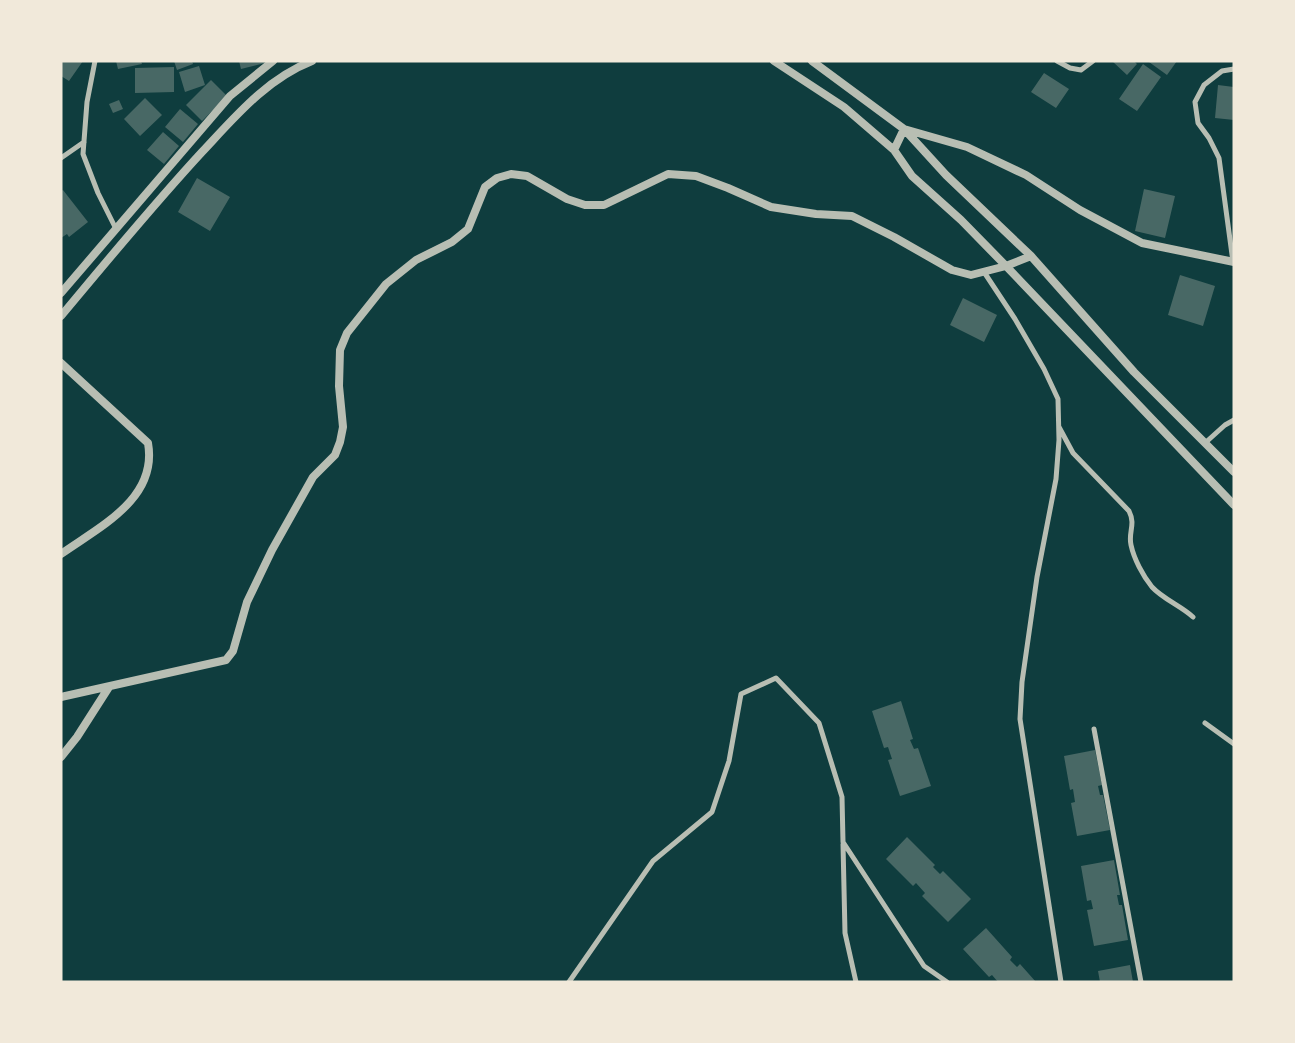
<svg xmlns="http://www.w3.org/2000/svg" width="1295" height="1043" font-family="Ubuntu,sans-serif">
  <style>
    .building { fill: #486865 }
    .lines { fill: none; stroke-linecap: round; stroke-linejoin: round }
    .minor { stroke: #b8beb3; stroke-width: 5 }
    .tertiary { stroke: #b8beb3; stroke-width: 8 }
  </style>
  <rect width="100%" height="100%" fill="#0f3d3e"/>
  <!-- building -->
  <path class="building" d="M 61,61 L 83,61 L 69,81 L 61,76 Z
    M 116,61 L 141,61 L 142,64 L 118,69 Z
    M 174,61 L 192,61 L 193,64 L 177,70 Z
    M 239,61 L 269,61 L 269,62 L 241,69 Z
    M 1112,61 L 1134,61 L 1137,64 L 1127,75 Z
    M 1150,61 L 1177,61 L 1167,75 L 1149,62 Z
    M 1143,64 L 1161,77 L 1137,111 L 1119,99 Z
    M 199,66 L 205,85 L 185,92 L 179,72 Z
    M 174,67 L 174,92 L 135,93 L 135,68 Z
    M 1044,73 L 1069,89 L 1056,108 L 1031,92 Z
    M 211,80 L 227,96 L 202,121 L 186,105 Z
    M 1218,85 L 1234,87 L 1234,120 L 1215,118 Z
    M 145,98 L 162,115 L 140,136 L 124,119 Z
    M 119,100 L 123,109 L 113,113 L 109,104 Z
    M 180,109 L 198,124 L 183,142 L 165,127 Z
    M 163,132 L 179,146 L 164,164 L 147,150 Z
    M 197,178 L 230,197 L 210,231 L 178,212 Z
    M 1144,189 L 1175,196 L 1165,238 L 1135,231 Z
    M 63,190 L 88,222 L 69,237 L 67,234 L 61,238 L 61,191 Z
    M 1180,275 L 1215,286 L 1203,326 L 1168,315 Z
    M 963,298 L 997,315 L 984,342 L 950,325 Z
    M 901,701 L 913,739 L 910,740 L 914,749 L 918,748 L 931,786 L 900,796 L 888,760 L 892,759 L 888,747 L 884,748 L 872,711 Z
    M 1095,750 L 1102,785 L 1098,786 L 1100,795 L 1103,795 L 1110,830 L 1077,836 L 1071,803 L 1075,802 L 1073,789 L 1070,790 L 1064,756 Z
    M 907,837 L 935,865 L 933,867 L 940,874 L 943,871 L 971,899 L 948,922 L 922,896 L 925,893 L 916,883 L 913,886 L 886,859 Z
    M 1114,860 L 1120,895 L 1117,895 L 1119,905 L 1122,905 L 1128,940 L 1094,946 L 1087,910 L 1093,909 L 1091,900 L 1087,901 L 1081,866 Z
    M 986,928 L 1012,957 L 1010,960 L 1017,967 L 1020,964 L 1036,982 L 998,982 L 992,975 L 989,977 L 963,949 Z
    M 1130,965 L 1133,982 L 1100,982 L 1098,971 Z"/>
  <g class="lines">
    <!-- minor -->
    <path class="minor" d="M 95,61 L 87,102 L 83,154 L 98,193 L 116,229
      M 1057,61 L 1070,68 L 1081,70 L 1093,61
      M 61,158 L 84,142
      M 1233,262 L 1219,158 L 1209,138 L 1198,123 L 1195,102 L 1204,85 L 1222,71 L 1234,69
      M 984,272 L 1015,319 L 1044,369 L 1058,399 L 1059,440 L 1056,479 L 1037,577 L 1022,682 L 1020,719 L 1061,982
      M 1059,427 L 1073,453 L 1129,511 C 1136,525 1128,532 1131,545 C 1134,559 1143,576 1152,587 C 1163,599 1181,606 1193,617
      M 1205,443 L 1225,425 L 1234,420
      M 1205,723 L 1234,744
      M 1094,729 L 1141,982
      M 843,844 L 845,933 L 856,982
      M 569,982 L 653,861 L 712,812 L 729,761 L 741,694 L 776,678 L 819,723 L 842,797 L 843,842 L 924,966 L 947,982"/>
    <!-- tertiary -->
    <path class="tertiary" d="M 774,61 L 844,107 L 894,150 L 912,176 L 961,220 L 1006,266 L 1234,505
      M 812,61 L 904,129 L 946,175 L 1031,256 L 1134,372 L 1234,472
      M 894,150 L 904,129 L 967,147 L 1026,175 L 1080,210 L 1142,243 L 1234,262
      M 61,293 L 230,96 L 273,61
      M 61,316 C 107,261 153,205 202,152 C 234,118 266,79 312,61
      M 61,363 L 148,443 C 158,499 99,527 61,554
      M 61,697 L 226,660 L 233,651 L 247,602 L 272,550 L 313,477 L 335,455 L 340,442 L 343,427 L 339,386 L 340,350 L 347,333 L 386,284 L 416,260 L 452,242 L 468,229 L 485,187 L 497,178 L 511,174 L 527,176 L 567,199 L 585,205 L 604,205 L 668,174 L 696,176 L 728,188 L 771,207 L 816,214 L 852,216 L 894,237 L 952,270 L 971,275 L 1006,266 L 1031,256
      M 61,757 L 77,737 L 109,687"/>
  </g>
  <!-- border -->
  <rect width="1295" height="1043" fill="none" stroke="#f1e9da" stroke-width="125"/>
</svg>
